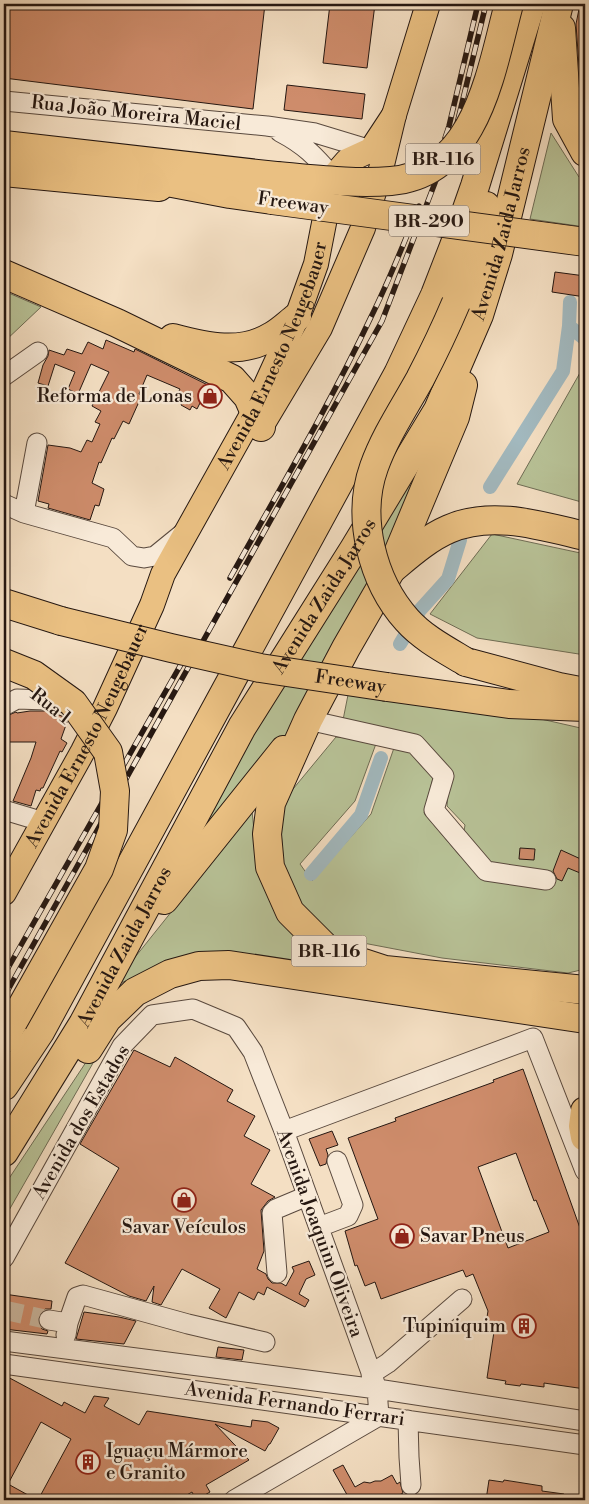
<svg xmlns="http://www.w3.org/2000/svg" width="589" height="1504" font-family="'Libre Bodoni',serif">
  <style>
    .green { fill: #b8c297; stroke: #6e6c54 }
    .lines { fill: none; stroke-linecap: round; stroke-linejoin: round }
    .canal { stroke: #a2b9bf; stroke-width: 14 }
    .building { fill: #ce8c6b; stroke: #251711; fill-rule: evenodd }
    .minor-tunnel { stroke: #cbb79f; stroke-width: 19; stroke-dasharray: 19 9; stroke-linecap: butt }
    .minor-casing { stroke: #59493e; stroke-width: 21 }
    .major-casing { stroke: #251711; stroke-width: 26 }
    .highway-casing { stroke: #251711; stroke-width: 30 }
    .minor { stroke: #f8ead8; stroke-width: 19 }
    .major { stroke: #eac082; stroke-width: 24 }
    .highway { stroke: #eac082; stroke-width: 28 }
    .rail-casing { stroke: #251711; stroke-width: 5.5 }
    .rail { stroke: #f8ead8; stroke-width: 4; stroke-dasharray: 11; stroke-linecap: butt }
    .highway-bridge-casing { stroke: #251711; stroke-width: 30; stroke-linecap: butt }
    .highway-bridge { stroke: #eac082; stroke-width: 28 }
    .labels { text-anchor: middle; dominant-baseline: central; stroke-width: 4.5; stroke-linejoin: round; paint-order: stroke }
    .shield { fill: #f8ead8; stroke: #64564d; stroke-width: 1 }
    .shield-label { font-size: 18px; font-weight: bold; fill: #251711 }
    .street-label { font-size: 19px; fill: #251711; stroke: #f8ead8 }
    .poi-label { font-size: 19px; fill: #251711; stroke: #f8ead8; text-anchor: end }
  </style>
  <rect width="100%" height="100%" fill="#f4dfc3"/>
  <filter id="stains"><feTurbulence type="fractalNoise" baseFrequency=".004" numOctaves="4"/><feColorMatrix values="0 0 0 0 .2 0 0 0 0 .09 0 0 0 0 .02 0 0 0 .5 -.17"/></filter>
  <radialGradient id="worn" r=".72"><stop offset=".6" stop-color="#630" stop-opacity="0"/><stop offset="1" stop-color="#630" stop-opacity=".3"/></radialGradient>
  <!-- green -->
  <path class="green" d="M 551,133 L 579,177 L 585,181 L 585,227 L 530,219 Z
    M 4,291 L 41,307 L 4,342 Z
    M 585,364 L 585,503 L 517,484 Z
    M 441,425 L 361,604 L 282,743 L 177,874 L 262,718 Z
    M 492,534 L 585,554 L 585,655 L 477,638 L 430,614 Z
    M 349,690 L 510,712 L 585,729 L 585,969 L 568,973 L 442,958 L 337,938 L 301,908 L 284,869 L 279,806 L 336,737 L 377,741 L 355,801 L 300,864 L 312,881 L 371,814 L 395,745 L 409,750 L 433,778 L 424,813 L 460,856 L 465,825 L 447,806 L 450,768 L 420,740 L 343,720 Z
    M 252,811 L 258,868 L 362,977 L 173,964 L 112,986 Z
    M 106,1032 L 109,1035 L 4,1219 L 4,1186 Z"/>
  <g class="lines">
    <!-- canal -->
    <path class="canal" d="M 569,326 L 585,339
      M 490,487 L 563,371 L 569,326 L 570,302
      M 400,644 L 420,610 L 448,579 L 460,540
      M 311,874 L 361,815 L 381,758"/>
  </g>
  <!-- building -->
  <path class="building" d="M 4,4 L 265,4 L 253,109 L 4,78 Z
    M 330,4 L 375,4 L 367,68 L 323,63 Z
    M 580,4 L 585,4 L 585,94 L 581,95 L 576,24 Z
    M 287,85 L 365,94 L 362,119 L 284,110 Z
    M 555,272 L 585,276 L 585,297 L 552,292 Z
    M 106,340 L 134,352 L 135,349 L 220,391 L 219,394 L 206,391 L 197,409 L 192,406 L 190,410 L 181,405 L 185,397 L 178,393 L 180,389 L 147,375 L 139,394 L 142,395 L 129,424 L 123,421 L 114,439 L 112,438 L 101,463 L 99,462 L 92,483 L 104,489 L 99,506 L 95,505 L 90,520 L 48,508 L 49,504 L 38,501 L 48,445 L 70,448 L 81,452 L 87,440 L 92,442 L 100,424 L 95,422 L 101,411 L 92,406 L 109,372 L 91,364 L 78,394 L 68,389 L 75,372 L 55,364 L 48,386 L 38,383 L 43,365 L 48,356 L 49,350 L 64,355 L 67,349 L 82,354 L 88,342 L 103,349 Z
    M 30,711 L 49,711 L 64,717 L 67,722 L 61,739 L 67,743 L 62,752 L 60,751 L 43,788 L 41,788 L 40,791 L 36,790 L 31,806 L 13,801 L 31,758 L 36,742 L 4,742 L 4,717 L 16,712 L 17,713 Z
    M 520,848 L 535,849 L 534,860 L 519,859 Z
    M 561,850 L 585,861 L 585,875 L 568,868 L 562,881 L 557,879 L 553,871 Z
    M 134,1050 L 170,1067 L 175,1057 L 233,1090 L 227,1101 L 255,1116 L 244,1136 L 270,1150 L 251,1184 L 275,1197 L 268,1201 L 261,1210 L 264,1251 L 257,1269 L 266,1274 L 268,1279 L 272,1283 L 281,1283 L 286,1286 L 294,1271 L 292,1267 L 309,1261 L 315,1275 L 306,1279 L 299,1294 L 309,1300 L 305,1307 L 267,1287 L 264,1295 L 258,1292 L 254,1300 L 239,1292 L 226,1318 L 209,1308 L 220,1289 L 182,1269 L 161,1305 L 152,1302 L 154,1286 L 146,1301 L 129,1296 L 65,1263 L 119,1168 L 80,1144 Z
    M 523,1069 L 585,1242 L 585,1389 L 544,1383 L 544,1387 L 521,1384 L 520,1386 L 505,1384 L 506,1381 L 487,1378 L 495,1325 L 486,1323 L 488,1311 L 473,1274 L 466,1277 L 463,1270 L 381,1299 L 375,1282 L 365,1286 L 357,1265 L 355,1266 L 345,1231 L 378,1219 L 348,1138 L 396,1121 L 395,1118 L 494,1082 L 493,1080 ZM 516,1153 L 534,1201 L 536,1200 L 549,1232 L 508,1248 L 478,1167 Z
    M 332,1131 L 338,1145 L 326,1149 L 328,1155 L 326,1164 L 320,1166 L 309,1139 Z
    M 4,1294 L 52,1301 L 51,1309 L 45,1309 L 41,1313 L 38,1319 L 39,1324 L 42,1329 L 48,1331 L 47,1334 L 4,1329 Z
    M 84,1312 L 119,1317 L 136,1321 L 124,1344 L 76,1339 Z
    M 218,1347 L 244,1350 L 242,1360 L 216,1357 Z
    M 4,1375 L 62,1406 L 64,1402 L 85,1413 L 94,1396 L 109,1398 L 104,1406 L 139,1425 L 147,1411 L 251,1427 L 252,1420 L 268,1422 L 279,1428 L 270,1444 L 269,1444 L 265,1451 L 215,1424 L 249,1460 L 206,1485 L 210,1492 L 196,1500 L 192,1492 L 178,1500 L 38,1500 L 71,1439 L 41,1422 L 8,1484 L 37,1500 L 4,1500 Z
    M 343,1465 L 355,1487 L 364,1482 L 370,1483 L 375,1481 L 381,1481 L 392,1475 L 397,1484 L 400,1482 L 403,1493 L 390,1500 L 350,1500 L 333,1470 Z
    M 489,1480 L 503,1482 L 504,1480 L 542,1486 L 542,1491 L 564,1494 L 563,1500 L 486,1500 Z"/>
  <g class="lines">
    <!-- minor-tunnel -->
    <path class="minor-tunnel" d="M 4,1310 L 49,1320"/>
    <!-- minor casing -->
    <g class="minor-casing">
      <path id="minor" d="M 4,101 L 267,126 L 315,133 L 371,150 L 374,155
        M 280,132 C 305,145 315,156 333,177
        M 4,376 L 38,352
        M 4,504 L 24,513 L 113,538 L 132,556 L 144,558 L 155,556 L 182,534
        M 24,513 L 37,443
        M 4,706 L 17,699 L 47,700
        M 308,720 L 415,744 L 444,776 L 434,810 L 486,871 L 546,880
        M 4,810 L 44,822
        M 284,1131 L 533,1038 L 585,1171
        M 319,1227 L 348,1216 L 353,1205 L 337,1161
        M 4,1258 L 122,1046 L 152,1015 L 193,1009 L 236,1027 L 253,1052 L 284,1131 L 377,1389 L 379,1416 L 234,1500
        M 277,1273 L 272,1213 L 276,1209 L 307,1196
        M 49,1320 L 68,1323 L 66,1335
        M 68,1323 L 77,1297 L 83,1295 L 188,1324 L 265,1342
        M 4,1341 L 377,1389 L 585,1421
        M 4,1364 L 585,1445
        M 371,1374 L 388,1363 L 462,1299
        M 408,1420 L 409,1457 L 411,1485"/>
    </g>
    <!-- major casing -->
    <g class="major-casing">
      <g id="major">
        <path d="M 262,425 L 320,328 L 363,228 L 381,169 L 394,115 L 428,4"/>
        <path id="s1" d="M 4,893 L 83,751 L 105,708 L 152,605 L 163,574 L 254,411 L 297,317 L 316,264 L 333,177 L 347,161 L 371,150 L 394,115"/>
      </g>
    </g>
    <!-- highway casing -->
    <g class="highway-casing">
      <g id="highway">
        <path d="M 561,28 L 567,119 L 585,152"/>
        <path d="M 4,145 L 276,176"/>
        <path d="M 4,172 L 159,187"/>
        <path d="M 141,177 L 230,194 L 272,200"/>
        <path d="M 4,274 L 117,323 L 232,379 L 248,397 L 261,427"/>
        <path d="M 456,303 L 476,250 L 486,206"/>
        <path d="M 173,338 C 207,347 241,355 272,336 C 281,331 289,323 297,317"/>
        <path d="M 463,385 L 455,417 L 391,570 L 346,648 L 308,720 L 271,803 L 267,834 L 270,867 L 290,912 L 330,952 L 385,970 L 585,990"/>
        <path d="M 392,569 C 410,554 428,538 449,529 C 492,510 542,526 585,536"/>
        <path d="M 4,603 L 61,621"/>
        <path d="M 466,662 L 559,687 L 585,692"/>
        <path d="M 387,687 L 509,704 L 585,707"/>
        <path d="M 164,900 L 284,750"/>
        <path d="M 4,1039 L 13,1022"/>
        <path d="M 88,1049 L 107,1019 L 135,992 L 170,974 L 199,966 L 229,965 L 585,1019"/>
        <path d="M 4,1086 L 40,1032 L 398,374 L 435,295 L 454,246 L 475,186 L 531,4"/>
        <path d="M 585,1111 L 583,1126 L 585,1137"/>
        <path id="s2" d="M 4,1152 L 83,1024 L 242,727 L 354,549 L 438,410 L 479,315 L 498,254 L 559,4"/>
      </g>
    </g>
    <!-- minor -->
    <use href="#minor" class="minor"/>
    <!-- major -->
    <use href="#major" class="major"/>
    <!-- highway -->
    <use href="#highway" class="highway"/>
    <!-- rail casing -->
    <g class="rail-casing">
      <path id="rail" d="M 445,138 L 449,126 L 478,4
        M 230,578 C 278,492 329,406 371,317 C 389,281 404,243 419,206
        M 4,975 L 192,645
        M 4,997 L 382,321 L 456,128 L 486,4"/>
    </g>
    <!-- rail -->
    <use href="#rail" class="rail"/>
    <!-- highway-bridge casing -->
    <g class="highway-bridge-casing">
      <g id="highway-bridge">
        <path d="M 276,176 C 314,179 353,184 391,181 C 477,174 491,70 509,4"/>
        <path d="M 272,200 L 585,242"/>
        <path d="M 456,303 C 445,329 433,354 420,379 C 404,408 385,436 374,467 C 356,517 372,581 407,620 C 423,638 446,650 466,662"/>
        <path id="s3" d="M 61,621 L 171,648 L 260,668 L 387,687"/>
        <path d="M 4,663 L 34,675 L 73,703 L 108,752 L 115,791 L 113,830 L 99,869 L 13,1022"/>
      </g>
    </g>
    <!-- highway-bridge -->
    <use href="#highway-bridge" class="highway-bridge"/>
  </g>
  <!-- icons -->
  <defs>
    <g id="shop-ring" transform="scale(1.25)"><circle r="9.5" fill="#f8ead8" stroke="#8f2418" stroke-width="1.5"/><path d="M-5-2.5h2.3a2.7 3.5 0 0 1 5.4 0H5L5.5 6h-11ZM-1.5-2.5h3a1.5 2.3 0 0 0-3 0Z" fill="#8f2418"/></g>
    <g id="building-ring" transform="scale(1.25)"><circle r="9.5" fill="#f8ead8" stroke="#8f2418" stroke-width="1.5"/><path d="M-4-6H4V6H1V3H-1V6H-4ZM-2.5-4.3h1.7v1.8h-1.7ZM.8-4.3h1.7v1.8H.8ZM-2.5-1h1.7V.8h-1.7ZM.8-1h1.7V.8H.8Z" fill="#8f2418"/></g>
  </defs>
  <g fill-rule="evenodd">
    <use href="#shop-ring" x="210" y="396"/>
    <use href="#shop-ring" x="184" y="1200"/>
    <use href="#shop-ring" x="402" y="1236"/>
    <use href="#building-ring" x="524" y="1326"/>
    <use href="#building-ring" x="88" y="1462"/>
  </g>
  <g class="labels">
    <!-- shield labels -->
    <g class="shield">
      <rect x="405.5" y="143.5" width="75" height="31" rx="4"/>
      <rect x="389" y="205.5" width="80" height="31" rx="4"/>
      <rect x="291.5" y="935.5" width="75" height="31" rx="4"/>
    </g>
    <g class="shield-label">
      <text x="443" y="159">BR-116</text>
      <text x="429" y="221">BR-290</text>
      <text x="329" y="951">BR-116</text>
    </g>
    <!-- street labels -->
    <g class="street-label">
      <text transform="translate(136 113) rotate(6)">Rua João Moreira Maciel</text>
      <text transform="translate(293 203) rotate(8)">Freeway</text>
      <text stroke="none"><textPath href="#s2" startOffset="1048">Avenida Zaida Jarros</textPath></text>
      <text stroke="none"><textPath href="#s1" startOffset="602">Avenida Ernesto Neugebauer</textPath></text>
      <text stroke="none"><textPath href="#s2" startOffset="642">Avenida Zaida Jarros</textPath></text>
      <text stroke="none"><textPath href="#s3" startOffset="296">Freeway</textPath></text>
      <text transform="translate(51 706) rotate(38)">Rua 1</text>
      <text stroke="none"><textPath href="#s1" startOffset="178">Avenida Ernesto Neugebauer</textPath></text>
      <text stroke="none"><textPath href="#s2" startOffset="238">Avenida Zaida Jarros</textPath></text>
      <text transform="translate(81 1122) rotate(-60)">Avenida dos Estados</text>
      <text transform="translate(320 1233) rotate(70)">Avenida Joaquim Oliveira</text>
      <text transform="translate(295 1404) rotate(8)">Avenida Fernando Ferrari</text>
    </g>
    <!-- poi labels -->
    <g class="poi-label">
      <text x="192" y="396">Reforma de Lonas</text>
      <text x="184" y="1227" text-anchor="middle">Savar Veículos</text>
      <text x="420" y="1236" text-anchor="start">Savar Pneus</text>
      <text x="506" y="1326">Tupiniquim</text>
      <text x="106" y="1451" text-anchor="start">Iguaçu Mármore<tspan x="106" dy="22">e Granito</tspan></text>
    </g>
  </g>
  <!-- margin -->
  <rect width="589" height="1504" fill="none" stroke="#f4dfc3" stroke-width="20"/>
  <rect x="5" y="5" width="579" height="1494" fill="none" stroke="#251711" stroke-width="2.5"/>
  <rect x="10" y="10" width="569" height="1484" fill="none" stroke="#251711"/>
  <rect width="100%" height="100%" filter="url(#stains)"/>
  <rect width="100%" height="100%" fill="url(#worn)"/>
</svg>
